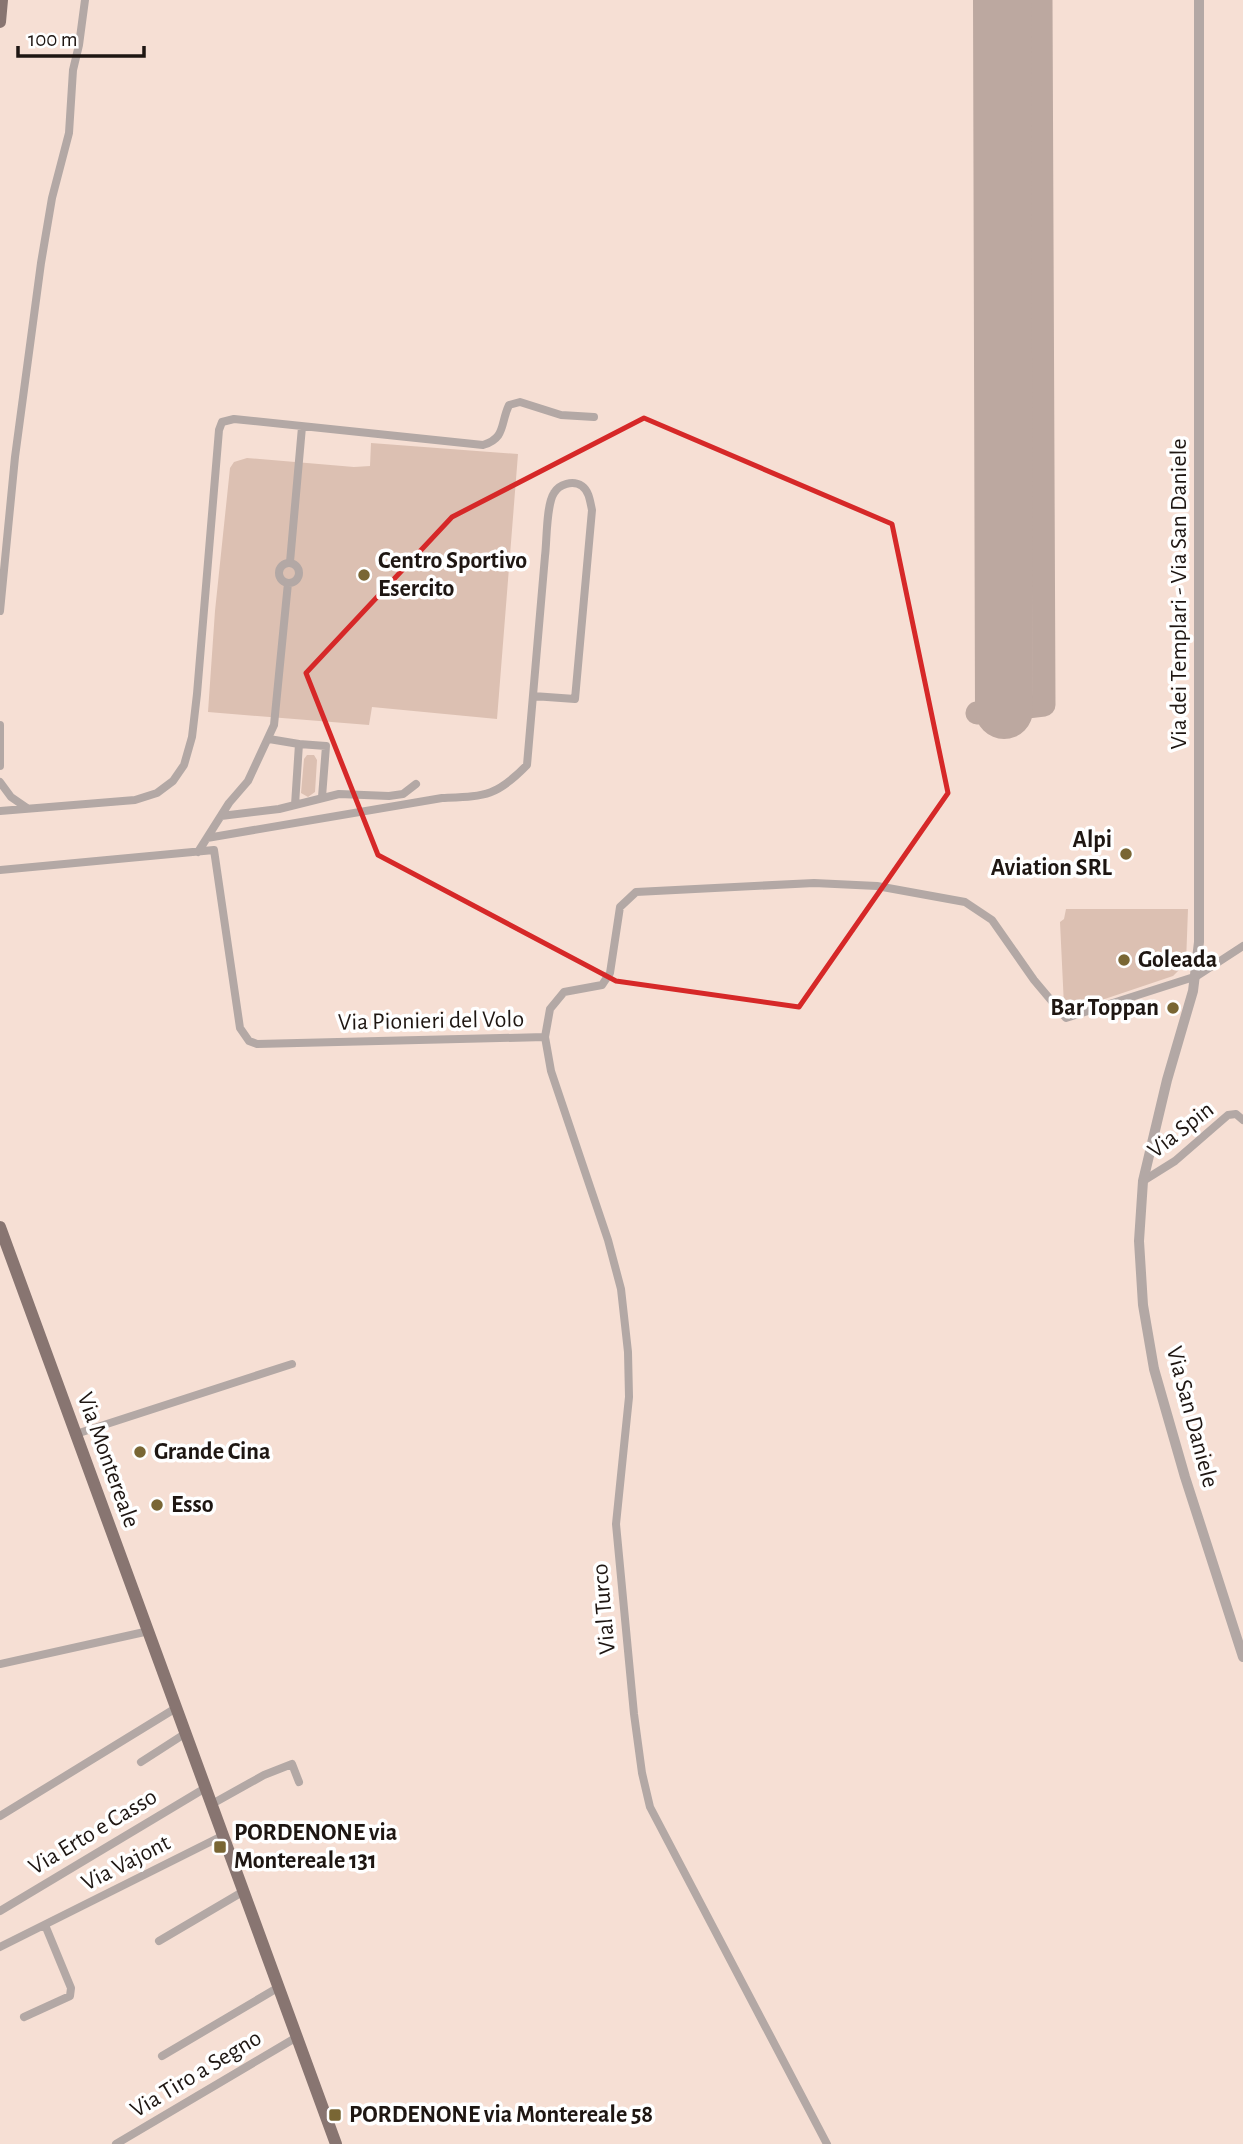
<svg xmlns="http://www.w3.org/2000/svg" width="1243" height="2144" font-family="'Alegreya Sans',sans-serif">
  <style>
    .green { fill: #dcc0b2 }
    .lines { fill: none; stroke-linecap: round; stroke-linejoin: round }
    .taxiway { stroke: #bca8a0; stroke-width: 23 }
    .runway { stroke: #bca8a0; stroke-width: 58 }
    .minor { stroke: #b3a8a5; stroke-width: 8 }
    .tertiary { stroke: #b3a8a5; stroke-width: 10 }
    .primary { stroke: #887571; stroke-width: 12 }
    .marked { fill: none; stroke: #d62828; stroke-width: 5; stroke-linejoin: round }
    .poi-dot { fill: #796634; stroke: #fff; stroke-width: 2.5 }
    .labels { text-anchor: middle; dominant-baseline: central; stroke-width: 7; stroke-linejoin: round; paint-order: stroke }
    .poi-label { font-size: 24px; font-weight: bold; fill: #1e1612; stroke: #fff; text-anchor: start }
    .street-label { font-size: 24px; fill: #1e1612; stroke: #fff }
  </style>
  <rect width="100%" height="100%" fill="#f6dfd4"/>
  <!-- green -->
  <path class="green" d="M 371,443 L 518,454 L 497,719 L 372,707 L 369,725 L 208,712 L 215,611 L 230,468 L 234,462 L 247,458 L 354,467 L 370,466 Z
    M 307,755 L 314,755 L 317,760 L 315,792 L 308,797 L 301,793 L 304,759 Z
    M 1066,909 L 1188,909 L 1186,963 L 1173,976 L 1081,1007 L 1068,1008 L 1064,1006 L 1060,922 L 1064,919 Z"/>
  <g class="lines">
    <!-- taxiway -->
    <path class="taxiway" d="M 977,713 L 1044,705 L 1041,0"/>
    <!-- runway -->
    <path class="runway" d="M 1002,0 L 1004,710"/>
    <!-- minor -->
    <path class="minor" d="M 290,562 L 302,427
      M279 573a10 10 0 1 1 20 0a10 10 0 1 1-20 0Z
      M 0,611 L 15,457 L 41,263 L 52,198 L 69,133 L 73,70 L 79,45 L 85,0
      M 0,725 L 0,766
      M 269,739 L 299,744
      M 0,782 L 11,797 L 27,808
      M 295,805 L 299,744 L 326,746 L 322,797
      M 0,811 L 135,800 L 157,793 L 173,781 L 184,765 L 192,737 L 197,694 L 219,430 L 222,422 L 234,419 L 483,445 C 506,438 500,424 509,405 L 520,402 L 561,415 L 594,417
      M 221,816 L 279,809 L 339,794 L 389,796 L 403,794 L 416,784
      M 207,838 L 442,798 C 485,796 496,797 527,765 C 533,696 539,626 545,556 C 547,541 546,505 554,493 C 559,484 573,480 582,486 C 589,491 590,501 592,510 L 575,699 L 533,696
      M 198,852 L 229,803 L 248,781 L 274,725 L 288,583
      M 0,870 L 214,850 L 240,1028 L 249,1041 L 257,1044 L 545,1037 L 550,1009 L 564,992 L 602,985 L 610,973 L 620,907 L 636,892 L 814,883 L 877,886 L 965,902 L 992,920 L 1034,980 L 1066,1018 L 1197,976 L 1243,946
      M 545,1037 L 551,1071 L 608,1240 L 621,1289 L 628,1352 L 629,1397 L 616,1524 L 634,1714 L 642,1773 L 650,1807 L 827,2144
      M 1143,1181 L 1175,1161 L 1228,1115 L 1236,1114 L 1243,1120
      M 76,1434 L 292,1364
      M 0,1664 L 149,1631
      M 141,1762 L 186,1733
      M 212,1804 L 264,1775 L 292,1764 L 299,1782
      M 0,1816 L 176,1708
      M 0,1911 L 207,1787
      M 159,1941 L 244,1891
      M 0,1947 L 224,1835
      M 24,2017 L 70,1996 L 71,1988 L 45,1925
      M 162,2056 L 279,1987
      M 116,2144 L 297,2037"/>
    <!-- tertiary -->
    <path class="tertiary" d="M 1199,0 L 1199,942 L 1193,991 L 1167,1080 L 1143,1181 L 1139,1241 L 1143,1305 L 1154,1369 L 1185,1477 L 1243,1657"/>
    <!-- primary -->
    <path class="primary" d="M 0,22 L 2,0
      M 0,1227 L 336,2144"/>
  </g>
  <!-- marked area -->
  <path class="marked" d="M 644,418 L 892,524 L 948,793 L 799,1007 L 616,981 L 378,855 L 306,673 L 452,517 Z"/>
  <!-- markers -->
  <g class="poi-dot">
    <circle cx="364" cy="575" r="7"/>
    <circle cx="1126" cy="854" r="7"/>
    <circle cx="1124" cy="960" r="7"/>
    <circle cx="1173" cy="1008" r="7"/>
    <circle cx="140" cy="1452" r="7"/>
    <circle cx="157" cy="1505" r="7"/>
    <rect x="213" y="1840" width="14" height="14" rx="3.5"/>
    <rect x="328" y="2108" width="14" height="14" rx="3.5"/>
  </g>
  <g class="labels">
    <!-- poi labels -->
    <g class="poi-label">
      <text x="378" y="561">Centro Sportivo<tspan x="378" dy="28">Esercito</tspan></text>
      <text x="1112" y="840" text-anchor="end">Alpi<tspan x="1112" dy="28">Aviation SRL</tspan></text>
      <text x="1138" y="960">Goleada</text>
      <text x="1159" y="1008" text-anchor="end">Bar Toppan</text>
      <text x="154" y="1452">Grande Cina</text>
      <text x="171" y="1505">Esso</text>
      <text x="234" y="1833">PORDENONE via<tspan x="234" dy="28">Montereale 131</tspan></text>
      <text x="349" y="2115">PORDENONE via Montereale 58</text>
    </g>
    <!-- street labels -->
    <g class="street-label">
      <text transform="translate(1179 594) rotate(-90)">Via dei Templari - Via San Daniele</text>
      <text transform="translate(431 1021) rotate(-1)">Via Pionieri del Volo</text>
      <text transform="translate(1181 1130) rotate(-38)">Via Spin</text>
      <text transform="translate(1192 1417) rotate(75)">Via San Daniele</text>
      <text transform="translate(108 1460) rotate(70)">Via Montereale</text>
      <text transform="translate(604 1609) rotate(-95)">Vial Turco</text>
      <text transform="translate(93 1832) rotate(-31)">Via Erto e Casso</text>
      <text transform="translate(126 1863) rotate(-27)">Via Vajont</text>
      <text transform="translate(196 2074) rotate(-31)">Via Tiro a Segno</text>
    </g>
  </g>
  <!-- scale -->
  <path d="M18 46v10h126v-10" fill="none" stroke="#1e1612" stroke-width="3.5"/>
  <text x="28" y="46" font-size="21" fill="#1e1612" stroke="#ffffff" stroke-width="5" paint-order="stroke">100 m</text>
</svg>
